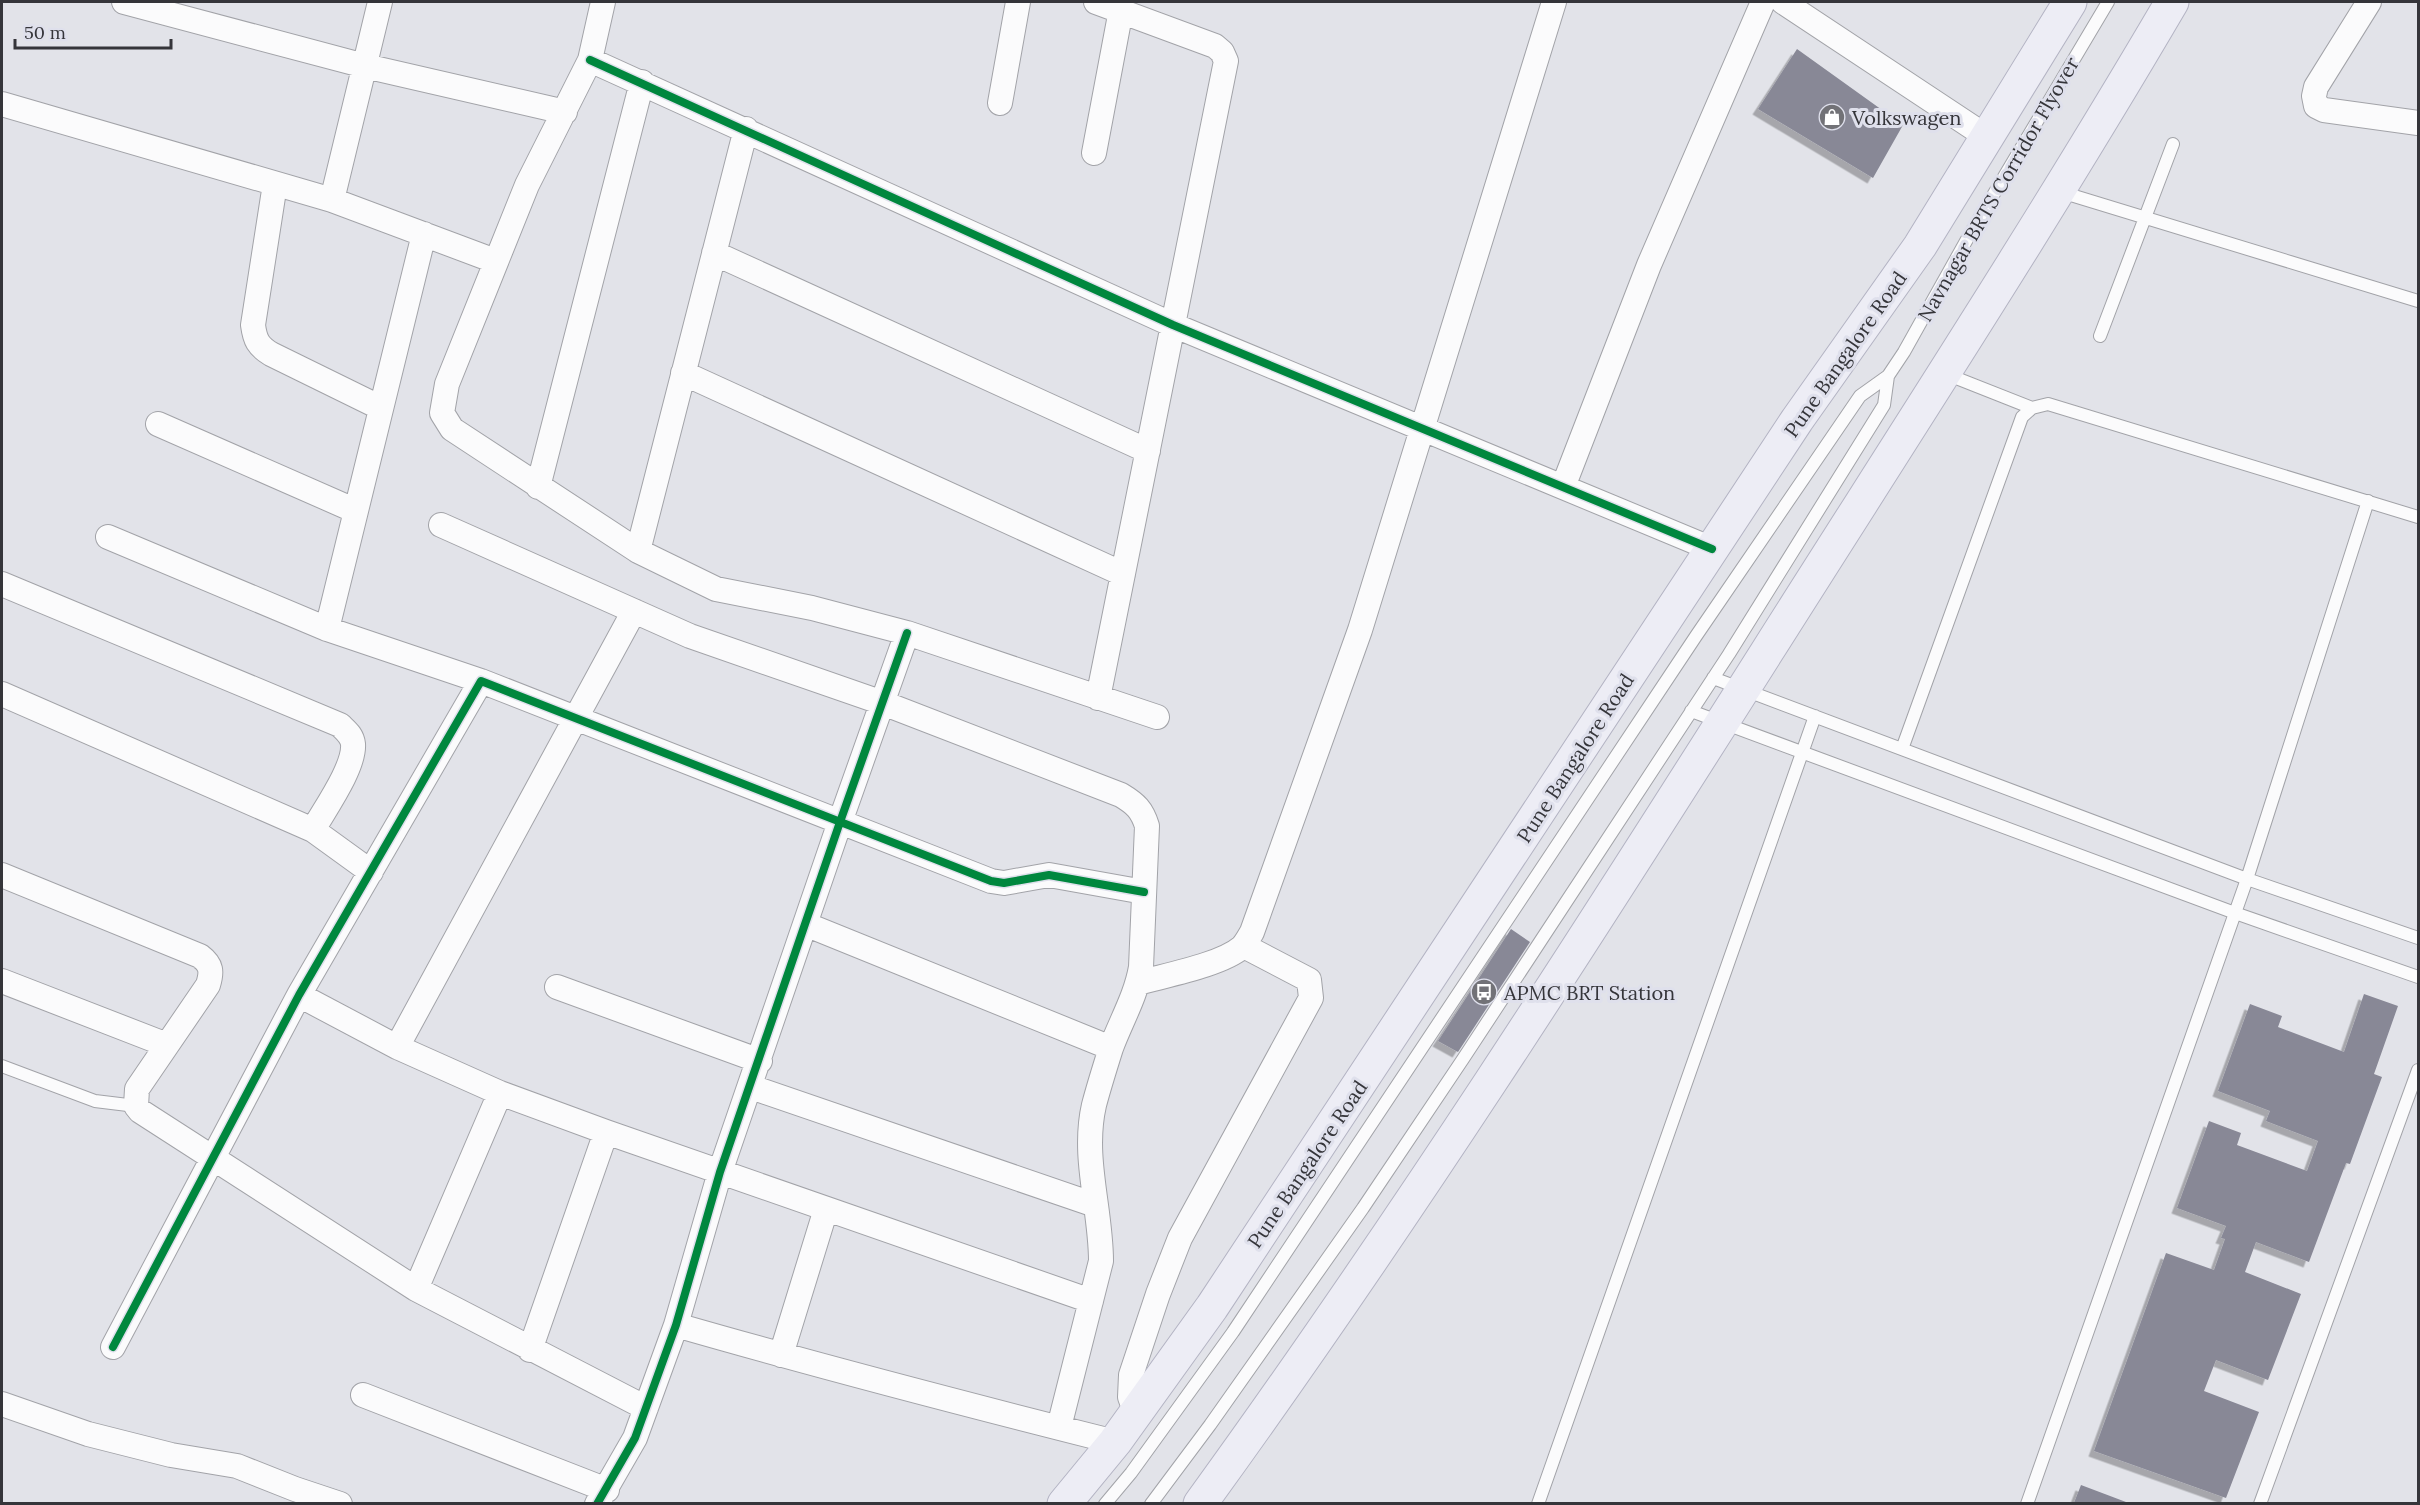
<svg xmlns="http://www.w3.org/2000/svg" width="2420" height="1505" font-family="Lora,serif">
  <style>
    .building { fill: #888896; filter: url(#shadow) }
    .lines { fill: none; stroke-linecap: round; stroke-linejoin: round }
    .service-casing { stroke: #a2a3a8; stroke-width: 14 }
    .minor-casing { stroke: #a2a3a8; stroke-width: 26 }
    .primary-casing { stroke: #b3b3c3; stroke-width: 35 }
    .service { stroke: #fbfbfc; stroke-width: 12 }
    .minor { stroke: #fbfbfc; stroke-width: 24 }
    .primary { stroke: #ededf5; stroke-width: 33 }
    .cycleway-casing { stroke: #dfe0ec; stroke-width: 11 }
    .cycleway { stroke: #00873e; stroke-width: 8 }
    .labels { text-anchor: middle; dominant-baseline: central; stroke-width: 6; stroke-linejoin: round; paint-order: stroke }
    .poi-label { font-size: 20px; fill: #35353a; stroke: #dfe0ec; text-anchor: start }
    .street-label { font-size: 20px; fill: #35353a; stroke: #dfe0ec }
  </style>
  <defs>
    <filter id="shadow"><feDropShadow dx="-5.5" dy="5.5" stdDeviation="0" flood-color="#0004"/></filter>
  </defs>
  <rect width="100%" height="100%" fill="#e2e3e9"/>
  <!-- building -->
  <path class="building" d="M 1797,49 L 1903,125 L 1873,178 L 1758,109 Z
    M 1511,929 L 1530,942 L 1458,1052 L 1438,1041 Z
    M 2364,994 L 2398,1006 L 2374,1074 L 2382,1077 L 2350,1164 L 2346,1163 L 2309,1262 L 2256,1242 L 2245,1272 L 2301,1294 L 2268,1380 L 2216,1360 L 2204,1391 L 2259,1412 L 2226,1498 L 2094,1451 L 2166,1253 L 2214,1270 L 2225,1239 L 2221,1238 L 2226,1226 L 2177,1208 L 2209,1121 L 2241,1133 L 2237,1145 L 2307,1171 L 2318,1141 L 2266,1121 L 2270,1111 L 2218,1091 L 2250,1004 L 2282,1016 L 2278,1027 L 2344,1052 Z
    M 2081,1485 L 2126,1502 L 2126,1503 L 2074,1503 Z"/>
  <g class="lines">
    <!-- service casing -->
    <g class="service-casing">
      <path id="service" d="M 2061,192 L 2418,301
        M 2100,336 L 2173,144
        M 1946,374 L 2032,408
        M 1888,376 L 1904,352 L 1970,234 L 2108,2
        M 1713,678 L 2247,879 L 2418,938
        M 1691,711 L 2235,913 L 2418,977
        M 1902,749 L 2022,417 L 2032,408 L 2048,404 L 2418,517
        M 2,1066 L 95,1101 L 136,1106
        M 1105,1504 L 1131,1473 L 1233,1332 L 1696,636 L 1860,396 L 1888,376 L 1884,405 L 1729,654 L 1463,1059 L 1363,1208 L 1210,1425 L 1151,1504
        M 1538,1504 L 1815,716
        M 2027,1504 L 2247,879 L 2368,501
        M 2260,1504 L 2418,1070"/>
    </g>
    <!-- minor casing -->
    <g class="minor-casing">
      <path id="minor" d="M 124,2 L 365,66 L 565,112
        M 603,2 L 590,60 L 527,185 L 447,384 L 442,413 L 452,429 L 638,551 L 716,589 L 812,608 L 907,633 L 1157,717
        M 1096,2 L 1215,46 L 1222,52 L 1226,61 L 1098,698
        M 1783,2 L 1987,137
        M 2369,2 L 2316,87 L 2314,96 L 2316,106 L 2324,110 L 2418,123
        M 590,60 L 1173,325 L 1712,549
        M 1000,103 L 1018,2
        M 2,104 L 332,200 L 495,261
        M 1094,153 L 1121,10
        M 275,184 L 253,325 C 255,340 258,346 271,354 L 381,408
        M 332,200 L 380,2
        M 714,253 L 1148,451
        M 683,373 L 1123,574
        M 158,424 L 356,511
        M 538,487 L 642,82
        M 1563,487 L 1649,265 L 1763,2
        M 441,525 L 690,636 L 883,703 L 1121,795 C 1136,804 1142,810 1147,826 L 1141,967 C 1136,996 1121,1021 1111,1048 C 1105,1067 1099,1086 1094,1105 C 1082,1157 1101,1209 1101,1261 L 1059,1427
        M 108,537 L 327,629 L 481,681
        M 638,551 L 746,129
        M 2,584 L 340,725 C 346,731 352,735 353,744 C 355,767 324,810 313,830
        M 327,629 L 424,234
        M 2,694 L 313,830 L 371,872
        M 2,875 L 200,956 C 212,965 212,972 208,985 L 137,1089 L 136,1106 L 140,1111 L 416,1289 L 646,1408
        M 805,924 L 1111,1048
        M 2,981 L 167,1045
        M 1138,983 C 1166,975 1221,965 1242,947 C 1246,943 1249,937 1252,932 L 1360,630 L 1554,2
        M 557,987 L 760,1061
        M 299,995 L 397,1047 L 500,1093 L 606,1132 L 1091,1301
        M 397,1047 L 634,611
        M 751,1087 L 1095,1205
        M 416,1289 L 500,1093
        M 676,1325 C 822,1367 968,1405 1115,1442
        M 113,1347 L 299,995 L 481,681 L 991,881 L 1004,883 L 1049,875 L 1144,892
        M 530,1350 L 606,1132
        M 781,1355 L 826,1209
        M 363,1395 L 607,1490
        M 2,1404 L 88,1434 L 171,1455 L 237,1466 L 295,1489 L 340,1504
        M 1136,1413 L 1130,1397 L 1131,1375 L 1158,1294 L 1180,1238 L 1311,998 L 1309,980 L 1244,946
        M 597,1504 L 635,1438 L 676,1325 L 720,1172 L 840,822 L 907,633"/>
    </g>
    <!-- primary casing -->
    <g class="primary-casing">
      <path id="primary" d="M 1064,1504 L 1115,1442 L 1212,1307 L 1797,420 L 1920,246 L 2070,2
        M 1200,1504 C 1401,1227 1585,939 1768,650 C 1904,435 2043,222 2172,2"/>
    </g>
    <!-- service -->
    <use href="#service" class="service"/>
    <!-- minor -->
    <use href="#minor" class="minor"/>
    <!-- primary -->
    <use href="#primary" class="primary"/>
    <!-- cycleway casing -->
    <g class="cycleway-casing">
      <path id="cycleway" d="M 590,60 L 1173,325 L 1712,549
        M 113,1347 L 299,995 L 481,681 L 991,881 L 1004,883 L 1049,875 L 1144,892
        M 597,1504 L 635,1438 L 676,1325 L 720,1172 L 840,822 L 907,633"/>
    </g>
    <!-- cycleway -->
    <use href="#cycleway" class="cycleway"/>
  </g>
  <!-- icons -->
  <defs>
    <g id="shop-disc" transform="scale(1.35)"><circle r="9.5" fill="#727277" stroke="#dfe0ec"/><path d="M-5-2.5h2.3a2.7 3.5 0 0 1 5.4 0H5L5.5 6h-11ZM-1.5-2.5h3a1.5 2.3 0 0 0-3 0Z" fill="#fff"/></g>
    <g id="bus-disc" transform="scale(1.35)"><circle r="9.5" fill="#727277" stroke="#dfe0ec"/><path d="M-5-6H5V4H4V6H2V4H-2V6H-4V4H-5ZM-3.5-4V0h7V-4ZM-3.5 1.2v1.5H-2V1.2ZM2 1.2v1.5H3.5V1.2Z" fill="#fff"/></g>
  </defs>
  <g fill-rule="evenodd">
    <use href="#shop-disc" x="1832" y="117"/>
    <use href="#bus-disc" x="1484" y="992"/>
  </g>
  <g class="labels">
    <!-- poi labels -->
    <g class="poi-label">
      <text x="1852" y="117">Volkswagen</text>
      <text x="1504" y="992">APMC BRT Station</text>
    </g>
    <!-- street labels -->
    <g class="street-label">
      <text transform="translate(1998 189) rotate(-60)">Navnagar BRTS Corridor Flyover</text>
      <text transform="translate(1845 354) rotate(-55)">Pune Bangalore Road</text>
      <text transform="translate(1575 758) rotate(-57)">Pune Bangalore Road</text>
      <text transform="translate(1307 1164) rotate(-56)">Pune Bangalore Road</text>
    </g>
  </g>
  <!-- border -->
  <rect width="2420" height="1505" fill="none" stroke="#35353a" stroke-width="6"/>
  <!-- scale -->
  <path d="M15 39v9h156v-9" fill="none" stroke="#35353a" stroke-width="3"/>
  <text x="24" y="39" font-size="18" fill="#35353a" stroke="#dfe0ec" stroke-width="4.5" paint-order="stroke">50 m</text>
</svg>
